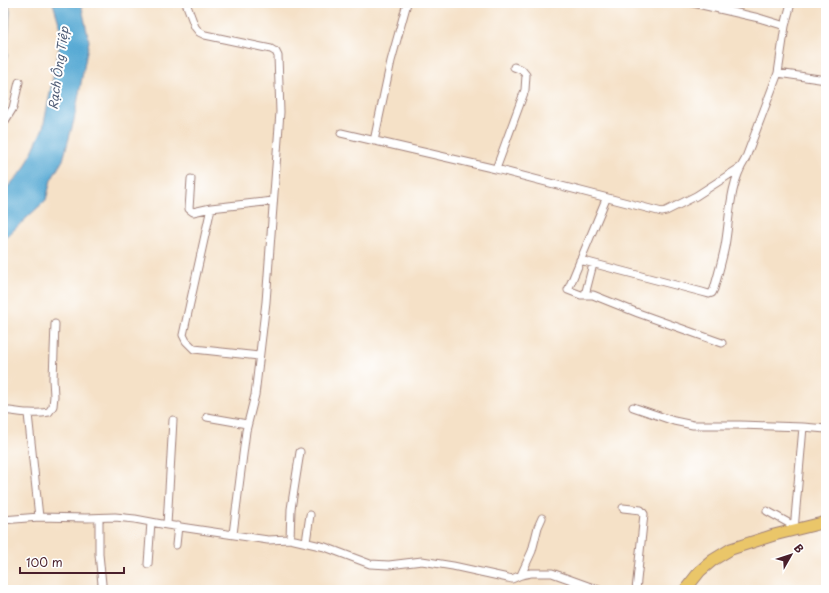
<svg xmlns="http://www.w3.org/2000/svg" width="829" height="593" font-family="'Playpen Sans',sans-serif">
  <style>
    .water { fill: #59aad4; stroke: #526480 }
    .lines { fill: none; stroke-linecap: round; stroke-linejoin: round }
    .street-casing { stroke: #a08079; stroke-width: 9 }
    .primary-casing { stroke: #a08079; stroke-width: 13 }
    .street { stroke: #fff; stroke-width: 7 }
    .primary { stroke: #eac669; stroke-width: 11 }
    .labels { text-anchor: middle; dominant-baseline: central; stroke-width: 4; stroke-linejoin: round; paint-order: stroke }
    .water-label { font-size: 12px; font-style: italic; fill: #515e77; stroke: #fff }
  </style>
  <rect width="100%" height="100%" fill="#fff"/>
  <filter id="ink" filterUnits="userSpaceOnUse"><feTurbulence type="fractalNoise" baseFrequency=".025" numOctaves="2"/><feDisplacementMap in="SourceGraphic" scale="8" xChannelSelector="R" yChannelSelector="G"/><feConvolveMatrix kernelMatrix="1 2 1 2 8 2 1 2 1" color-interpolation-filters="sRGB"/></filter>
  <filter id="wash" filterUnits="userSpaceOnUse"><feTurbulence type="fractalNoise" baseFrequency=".012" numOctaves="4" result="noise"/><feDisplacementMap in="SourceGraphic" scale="16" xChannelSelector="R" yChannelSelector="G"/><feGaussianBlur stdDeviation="0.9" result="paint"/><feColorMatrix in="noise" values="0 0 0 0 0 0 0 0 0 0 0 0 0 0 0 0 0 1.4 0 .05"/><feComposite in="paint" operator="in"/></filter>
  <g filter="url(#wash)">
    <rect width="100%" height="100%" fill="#f5e1c7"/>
    <!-- water -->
    <path class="water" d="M 3,3 L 7,3 L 9,5 L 10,12 L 7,57 L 3,64 Z
      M 53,3 L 81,3 L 89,41 L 74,120 L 63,160 L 51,180 L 46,200 L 3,240 L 3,192 L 24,169 L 43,128 L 62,33 Z"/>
  </g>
  <g filter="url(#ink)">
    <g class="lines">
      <!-- street casing -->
      <g class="street-casing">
        <path id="street" d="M 186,3 L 195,27 L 199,32 L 205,35 L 271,49 L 276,52 L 278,56 L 280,112 L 266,302 L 255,395 L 246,431 L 233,534
          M 693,3 L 759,18 L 785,26 L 778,73 L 826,80
          M 785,26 L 791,3
          M 3,124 L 13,108 L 19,82
          M 341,133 L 496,169 L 662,212 L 666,211 L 696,196 L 741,167
          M 374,141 L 391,61 L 407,3
          M 496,169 L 525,90 L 526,75 L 522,70 L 514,67
          M 191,179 L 189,209 L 193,212 L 211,208
          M 606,199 L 568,290 L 581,295 L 593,295 L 638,313 L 722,343
          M 580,260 L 702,292 L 709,294 L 712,293 L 714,289 C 718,275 722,261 725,246 C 730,218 729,185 745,160 L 778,73
          M 585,295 L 593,264
          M 259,356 L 194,349 L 186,341 L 183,335 L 211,208 L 273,201
          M 633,407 L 674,421 L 693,425 L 740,425 L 803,427
          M 3,410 C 18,412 33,415 49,412 L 53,406 L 54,396 L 53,379 L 55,324
          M 28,414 L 39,517
          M 207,417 L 247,424
          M 623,508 L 641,510 L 644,514 L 636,590
          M 767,511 L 794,526
          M 3,520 L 39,517 L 86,518 L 115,517 L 135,519 L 167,525 L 268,540 L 290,539 L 325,547 L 370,564 L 389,565 L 422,561 L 453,566 L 508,578 L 512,579 L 521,575 L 531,573 L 552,573 L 599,590
          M 167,525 L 173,420
          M 794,530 L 803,427 L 826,429
          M 290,539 L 291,509 L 300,452
          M 306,542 L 310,515
          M 176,545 L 178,526
          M 148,564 L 151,522
          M 521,575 L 532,551 L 538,527 L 542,518
          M 91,590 L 100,589 L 102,584 L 99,554 L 99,518"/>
      </g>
      <!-- primary casing -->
      <g class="primary-casing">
        <path id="primary" d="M 685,590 L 700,571 L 713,560 L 731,549 L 774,535 L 826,522"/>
      </g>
      <!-- street -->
      <use href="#street" class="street"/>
      <!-- primary -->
      <use href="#primary" class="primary"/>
    </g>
  </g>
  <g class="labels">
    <!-- water labels -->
    <g class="water-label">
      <text transform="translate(58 68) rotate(-82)">Rạch Ông Tiệp</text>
    </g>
  </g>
  <!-- margin -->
  <rect width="829" height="593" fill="none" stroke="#fff" stroke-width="16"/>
  <!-- north arrow -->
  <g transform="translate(791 555) rotate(51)" stroke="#ffffff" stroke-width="3" paint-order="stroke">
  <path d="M0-3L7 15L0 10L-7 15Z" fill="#4a1f2b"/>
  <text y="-6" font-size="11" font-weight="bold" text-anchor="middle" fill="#4a1f2b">B</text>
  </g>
  <!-- scale -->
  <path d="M20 567v6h104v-6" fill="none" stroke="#4a1f2b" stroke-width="2"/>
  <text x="26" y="567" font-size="12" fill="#4a1f2b" stroke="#ffffff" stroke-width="3" paint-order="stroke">100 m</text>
</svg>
